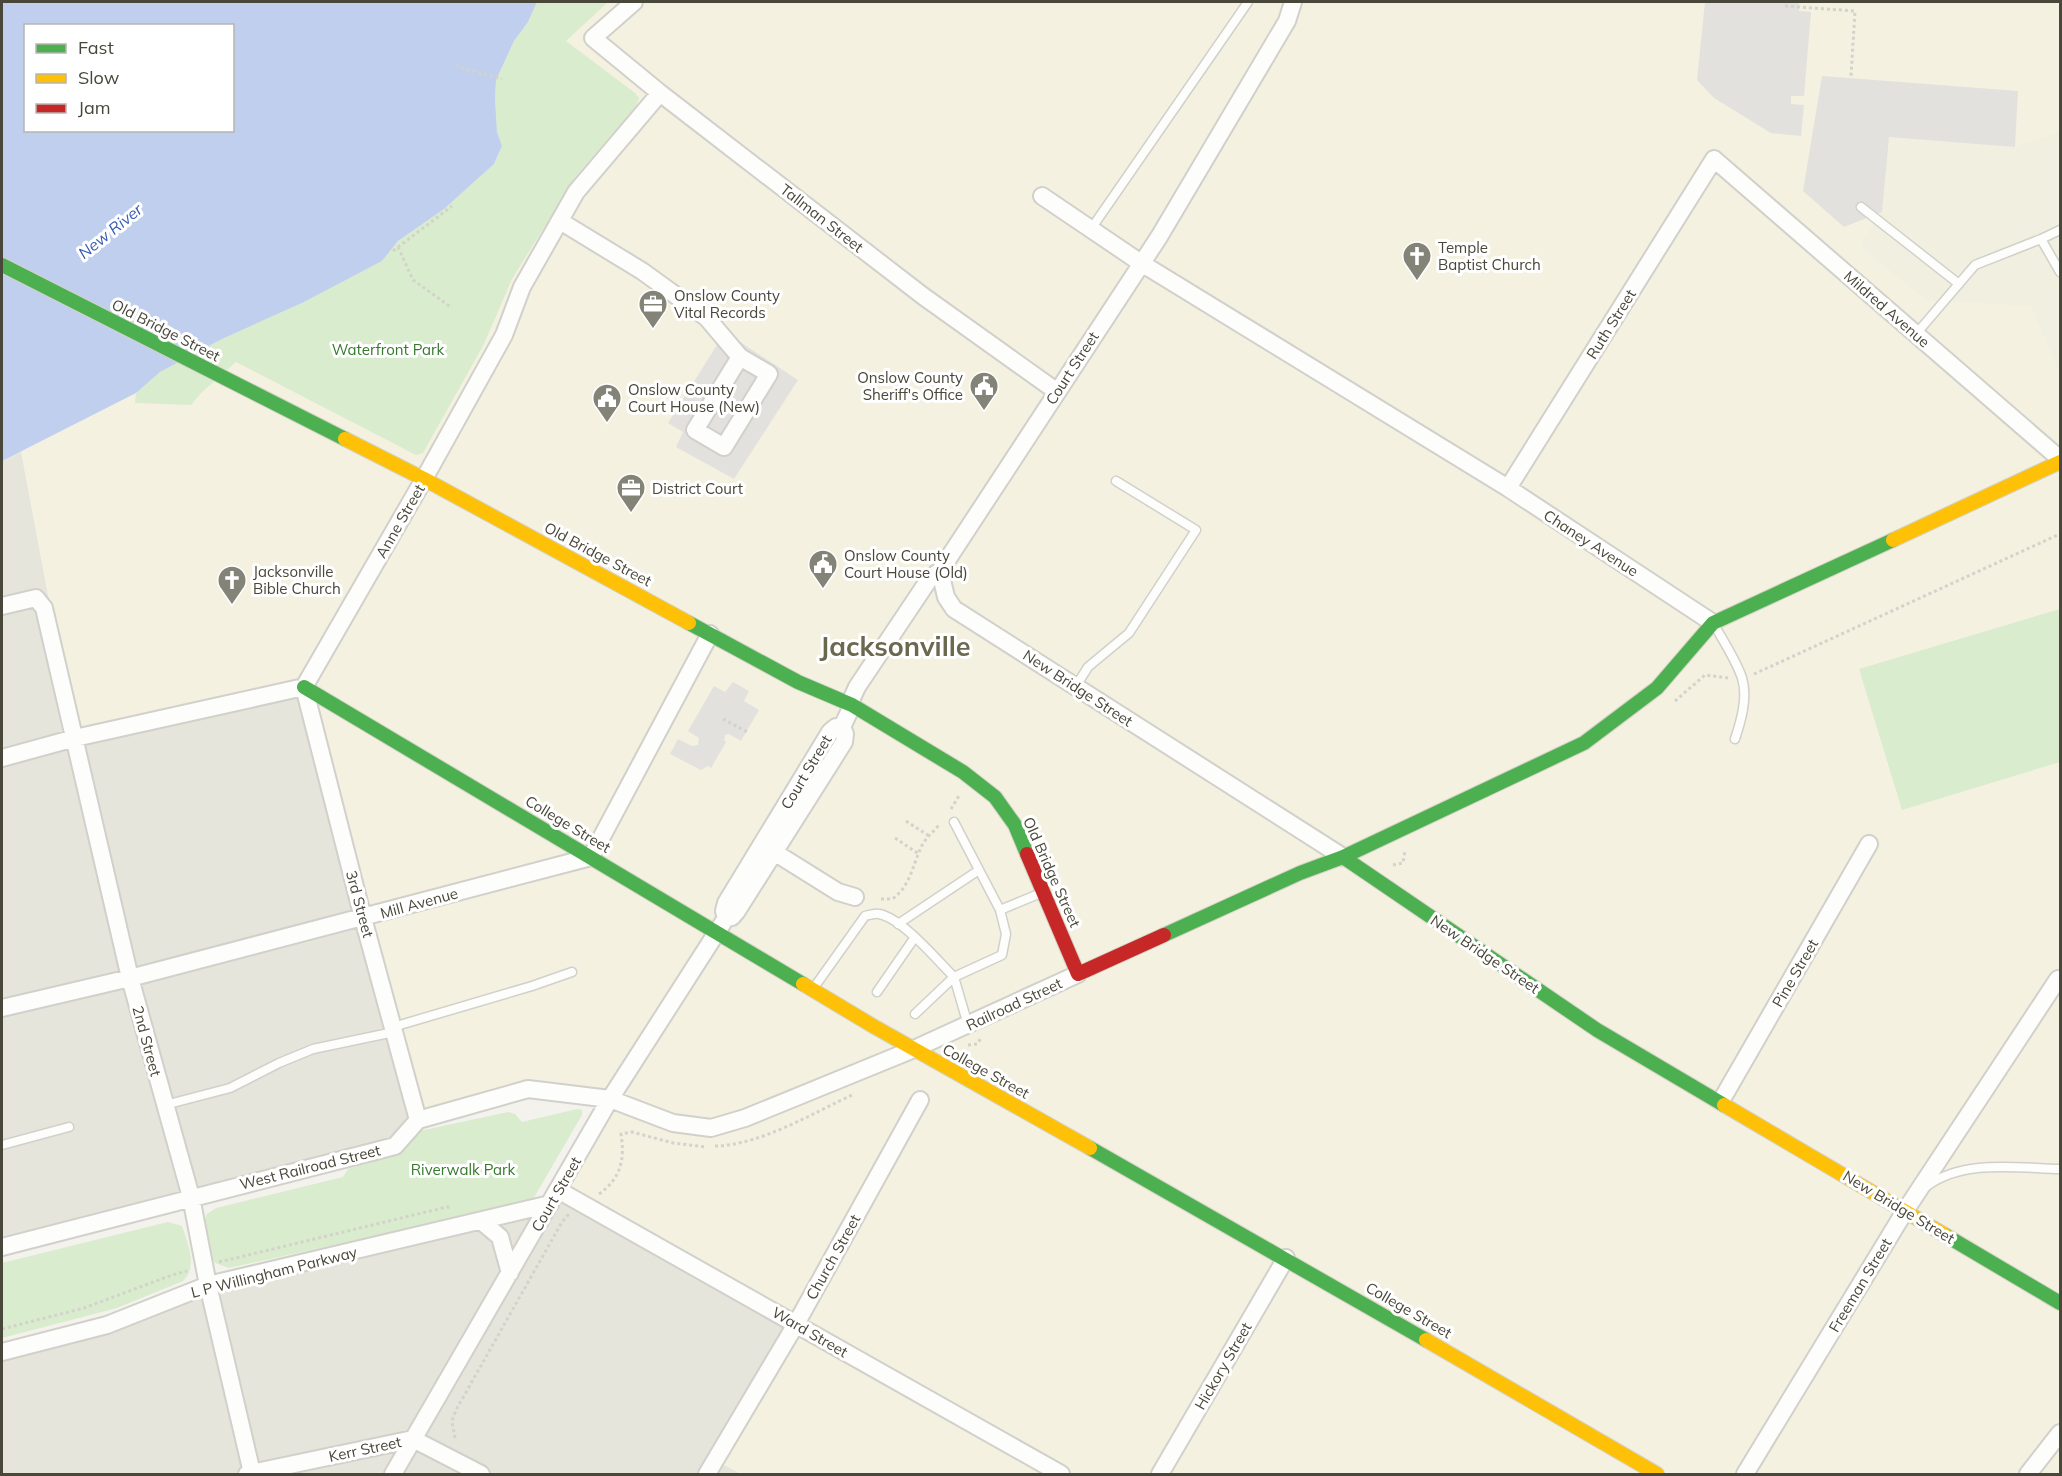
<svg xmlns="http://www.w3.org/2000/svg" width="2062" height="1476" font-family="Mulish,sans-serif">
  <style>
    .residential { fill: #e6e5db }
    .commercial { fill: #f4f1e1 }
    .education { fill: #f0efe0 }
    .green { fill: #d9ecce }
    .parking { fill: #e2e1dd }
    .water { fill: #c0cfee; fill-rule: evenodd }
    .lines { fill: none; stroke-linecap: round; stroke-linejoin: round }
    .lane-casing { stroke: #d1d0ca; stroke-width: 11 }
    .street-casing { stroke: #d1d0ca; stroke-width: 20 }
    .fast-casing { stroke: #d3d2c6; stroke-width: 16 }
    .slow-casing { stroke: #d3d2c6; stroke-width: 16 }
    .jam-casing { stroke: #d3d2c6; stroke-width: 16 }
    .path { stroke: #d3d2cb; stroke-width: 3; stroke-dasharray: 3 3; stroke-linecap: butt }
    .lane { stroke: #fdfdfc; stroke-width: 8 }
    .street { stroke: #fdfdfc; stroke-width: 16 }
    .fast { stroke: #4caf50; stroke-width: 14 }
    .slow { stroke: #ffc107; stroke-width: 14 }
    .jam { stroke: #c62828; stroke-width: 14 }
    .labels { text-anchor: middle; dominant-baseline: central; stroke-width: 6; stroke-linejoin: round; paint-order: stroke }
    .street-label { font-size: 15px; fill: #494739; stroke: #fff }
    .poi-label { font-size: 15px; fill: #494739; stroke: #fff; text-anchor: start }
    .park-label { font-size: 15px; fill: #35792d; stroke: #fff }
    .water-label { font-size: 16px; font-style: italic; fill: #355ab2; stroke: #fff }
    .town-label { font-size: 27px; font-weight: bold; fill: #6b6850; stroke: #fff }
  </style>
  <rect width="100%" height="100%" fill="#f3f2ed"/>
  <!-- residential -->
  <path class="residential" d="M 21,451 L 75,738 L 304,687 L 418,1120 L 395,1146 L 2,1247 L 2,461 Z
    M 558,1190 L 796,1324 L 716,1460 L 741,1474 L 2,1474 L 2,1352 L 208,1285 L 550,1204 Z"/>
  <!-- commercial -->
  <path class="commercial" d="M 537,2 L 2060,2 L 2060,1474 L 741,1474 L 715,1460 L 796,1324 L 558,1190 L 610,1100 L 528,1089 L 418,1120 L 304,687 L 75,738 L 21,451 L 136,393 L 528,22 Z"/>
  <!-- education -->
  <path class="education" d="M 2060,132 L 2060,374 L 2031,306 L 1926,300 L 1860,246 L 1882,212 L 1889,137 L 2015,147 Z"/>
  <!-- green -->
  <path class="green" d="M 537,2 L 608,2 L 566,41 L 635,93 L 639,98 L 636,106 L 576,176 L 512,279 L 484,344 L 423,453 L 416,455 L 236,362 L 201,393 L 191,405 L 135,403 L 136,393 L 160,372 L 222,339 L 304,302 L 382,261 L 398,241 L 444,209 L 494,164 L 502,146 L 497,132 L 495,99 L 496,80 L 514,41 L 528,22 Z
    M 2060,609 L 2060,762 L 1902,810 L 1859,669 Z
    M 577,1109 L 582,1110 L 582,1115 L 532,1201 L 229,1268 L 215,1263 L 212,1259 L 205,1219 L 207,1214 L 216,1208 L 343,1177 L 348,1169 L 397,1153 L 415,1132 L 508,1112 L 515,1114 L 522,1122 Z
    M 168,1222 L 182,1226 C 188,1243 198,1267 183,1281 L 117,1308 L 2,1338 L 2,1263 Z"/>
  <!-- parking -->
  <path class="parking" d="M 1705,2 L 1799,2 L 1799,11 L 1811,12 L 1804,96 L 1791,96 L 1791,104 L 1804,105 L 1801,136 L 1771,133 L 1714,98 L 1697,80 Z
    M 1822,76 L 2018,91 L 2015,147 L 1889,137 L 1882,212 L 1844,227 L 1803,191 Z
    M 725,332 L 798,380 L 734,479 L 676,447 L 683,432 L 668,423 Z
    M 733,682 L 749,691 L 744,701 L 759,710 L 741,741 L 729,734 L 725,735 L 724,740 L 726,742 L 711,768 L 708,766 L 701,770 L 670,754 L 678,739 L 692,746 L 698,745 L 699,738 L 688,731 L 714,686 L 725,692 Z"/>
  <!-- water -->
  <path class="water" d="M 2,2 L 537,2 L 528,22 L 514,41 L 496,80 L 495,99 L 497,132 L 502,146 L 494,164 L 444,209 L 398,241 L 382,261 L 304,302 L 222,339 L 160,372 L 136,393 L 2,461 ZM 26,26 L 232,26 L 232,130 L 26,130 Z"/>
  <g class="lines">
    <!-- lane casing -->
    <g class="lane-casing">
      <path id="lane" d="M 1861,207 L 1959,284
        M 1091,229 L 1248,2
        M 2041,239 L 2060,230
        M 1916,334 L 1975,265 L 2041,239 L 2060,272
        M 1714,624 C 1723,641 1736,660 1742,678 C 1748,697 1741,721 1735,739
        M 1076,686 L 1088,667 L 1129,633 L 1196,530 L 1116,481
        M 954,822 L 1000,910
        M 898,924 L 979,870
        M 813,989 L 865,916 C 869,915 875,913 879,914 C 902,918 937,960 954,977 L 1002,955 L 1006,934 L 1000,910 L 1041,893
        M 877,992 L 915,937
        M 915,1014 L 954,977 L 968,1025
        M 393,1027 L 532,986 L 572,972
        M 165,1105 L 230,1088 L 279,1063 L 313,1049 L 394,1032
        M 2,1145 L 69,1127
        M 1927,1186 C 1964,1159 2017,1168 2060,1169"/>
    </g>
    <!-- street casing -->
    <g class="street-casing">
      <path id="street" d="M 634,2 L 593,38 L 660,93 L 923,296 L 1056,391
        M 1042,196 L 1141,263 L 1508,488 L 1713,623
        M 560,221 L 642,271 L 707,318 L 740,357 L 695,430 L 724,447 L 769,374 L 740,357
        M 1508,488 L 1714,159 L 2060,459
        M 940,571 L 946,597 L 954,609 L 1343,857
        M 2,606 L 36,598 L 44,608 L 130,978 L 191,1197 L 208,1285 L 252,1473
        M 304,687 L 363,918 L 418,1120
        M 842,727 L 851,708 L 852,698 L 857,687 L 930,578 L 940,571 L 1159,237 L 1287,21 L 1293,2
        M 2,758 L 75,738 L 304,687 L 424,479 L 504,335 L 522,287 L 576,192 L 660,93
        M 774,852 L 838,892 L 855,897
        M 726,918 L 724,911 L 726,903 L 830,732 L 836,727 L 842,727
        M 2,1008 L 130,978 L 591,857 L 710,634
        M 1721,1101 L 1869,844
        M 558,1190 L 1061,1474
        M 481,1221 L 500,1237 L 510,1273
        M 2,1247 L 395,1146 L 418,1120 L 528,1089 L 610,1099 L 673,1123 L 711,1128 L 745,1118 L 914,1049 L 1078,974
        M 2,1352 L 107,1325 L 208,1285 L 550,1204
        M 247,1474 L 413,1439 L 481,1474
        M 393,1474 L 610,1099 L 726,918 L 732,917 L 737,911 L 844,742 L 845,734 L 842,727
        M 707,1474 L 796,1324 L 920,1100
        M 1160,1474 L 1286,1258
        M 1745,1474 L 1905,1211 L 2058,979
        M 2028,1474 L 2060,1433"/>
    </g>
    <!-- fast casing -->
    <g class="fast-casing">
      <path id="fast" d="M 2,265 L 345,439
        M 689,623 L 798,682 L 852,705 L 963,772 L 995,797 L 1015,825 L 1027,854
        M 304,687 L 803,984
        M 1343,857 L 1597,1030 L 1724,1105
        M 1164,935 L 1300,873 L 1343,857 L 1584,743 L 1657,688 L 1713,623 L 1893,540
        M 1090,1148 L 1426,1340
        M 1945,1235 L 2060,1303"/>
    </g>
    <!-- slow casing -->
    <g class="slow-casing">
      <path id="slow" d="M 345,439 L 424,479 L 689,623
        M 1893,540 L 2060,462
        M 803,984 L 873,1026 L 1090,1148
        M 1724,1105 L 1945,1235
        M 1426,1340 L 1657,1474"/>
    </g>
    <!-- jam casing -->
    <g class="jam-casing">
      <path id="jam" d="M 1027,854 L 1078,974 L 1164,935"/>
    </g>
    <!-- path -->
    <path class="path" d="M 1785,6 L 1855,11 L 1851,76
      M 455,66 L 502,79
      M 398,247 L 413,280 L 452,308
      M 393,251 L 452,206
      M 1754,674 L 2060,534
      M 1675,701 L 1705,675 L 1728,678
      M 723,719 L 749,733
      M 951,809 L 960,794
      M 906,821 L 929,836
      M 895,838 L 919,854
      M 1393,865 L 1403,863 L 1405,850
      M 881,899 L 892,899 C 912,886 913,860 924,842 C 929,835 935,830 940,824
      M 968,1045 L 977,1044 L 981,1038
      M 715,1146 C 761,1145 813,1113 854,1094
      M 599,1194 C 621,1178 625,1160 621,1134 L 632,1132 L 673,1143 L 706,1147
      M 219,1262 L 447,1207 L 452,1208
      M 2,1329 L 84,1308 L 172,1275 L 187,1271
      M 455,1438 L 452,1421 L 456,1410 L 562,1222 L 569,1214"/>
    <!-- lane -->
    <use href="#lane" class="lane"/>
    <!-- street -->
    <use href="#street" class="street"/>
    <!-- fast -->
    <use href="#fast" class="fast"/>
    <!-- slow -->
    <use href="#slow" class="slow"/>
    <!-- jam -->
    <use href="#jam" class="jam"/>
  </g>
  <!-- icons -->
  <defs>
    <g id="church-pin" transform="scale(1.5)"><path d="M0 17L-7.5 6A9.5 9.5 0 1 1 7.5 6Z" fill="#848378" stroke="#fff"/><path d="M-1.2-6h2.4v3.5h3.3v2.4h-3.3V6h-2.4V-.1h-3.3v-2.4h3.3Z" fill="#fff"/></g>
    <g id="office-pin" transform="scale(1.5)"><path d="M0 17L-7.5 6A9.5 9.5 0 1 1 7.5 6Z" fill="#848378" stroke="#fff"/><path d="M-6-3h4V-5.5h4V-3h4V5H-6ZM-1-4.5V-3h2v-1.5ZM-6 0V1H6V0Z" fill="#fff"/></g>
    <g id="civic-pin" transform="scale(1.5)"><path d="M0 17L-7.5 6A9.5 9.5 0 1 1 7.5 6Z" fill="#848378" stroke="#fff"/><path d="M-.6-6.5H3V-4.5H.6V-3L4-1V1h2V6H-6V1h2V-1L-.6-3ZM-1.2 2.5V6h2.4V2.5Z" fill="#fff"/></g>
  </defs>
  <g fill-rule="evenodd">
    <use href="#church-pin" x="1417" y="256"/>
    <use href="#office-pin" x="653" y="304"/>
    <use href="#civic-pin" x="984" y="386"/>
    <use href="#civic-pin" x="607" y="398"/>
    <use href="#office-pin" x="631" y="488"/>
    <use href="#civic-pin" x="823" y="564"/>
    <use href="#church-pin" x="232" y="580"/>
  </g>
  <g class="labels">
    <!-- street labels -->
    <g class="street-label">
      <text transform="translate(822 218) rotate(38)">Tallman Street</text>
      <text transform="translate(1887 309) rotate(41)">Mildred Avenue</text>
      <text transform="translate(1611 324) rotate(-58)">Ruth Street</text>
      <text transform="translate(166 330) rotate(27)">Old Bridge Street</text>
      <text transform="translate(1072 368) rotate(-57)">Court Street</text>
      <text transform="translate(400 521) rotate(-60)">Anne Street</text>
      <text transform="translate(1591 543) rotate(33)">Chaney Avenue</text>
      <text transform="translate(598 554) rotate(28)">Old Bridge Street</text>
      <text transform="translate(1078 688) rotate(33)">New Bridge Street</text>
      <text transform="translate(806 772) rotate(-59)">Court Street</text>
      <text transform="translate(568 824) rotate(31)">College Street</text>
      <text transform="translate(1052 872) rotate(66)">Old Bridge Street</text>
      <text transform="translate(419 903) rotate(-15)">Mill Avenue</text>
      <text transform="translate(360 904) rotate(75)">3rd Street</text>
      <text transform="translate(1485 954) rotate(34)">New Bridge Street</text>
      <text transform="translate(1795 973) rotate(-60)">Pine Street</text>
      <text transform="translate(1014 1004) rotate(-25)">Railroad Street</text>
      <text transform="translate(147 1041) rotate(75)">2nd Street</text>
      <text transform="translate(986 1071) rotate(29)">College Street</text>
      <text transform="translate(310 1167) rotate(-14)">West Railroad Street</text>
      <text transform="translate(556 1194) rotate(-60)">Court Street</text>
      <text transform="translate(1899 1207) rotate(31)">New Bridge Street</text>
      <text transform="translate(833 1257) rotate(-61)">Church Street</text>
      <text transform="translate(274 1272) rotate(-14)">L P Willingham Parkway</text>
      <text transform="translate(1860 1285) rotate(-59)">Freeman Street</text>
      <text transform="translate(1409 1310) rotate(30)">College Street</text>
      <text transform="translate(810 1332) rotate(30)">Ward Street</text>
      <text transform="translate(1223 1366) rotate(-60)">Hickory Street</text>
      <text transform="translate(365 1449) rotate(-12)">Kerr Street</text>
    </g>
    <!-- poi labels -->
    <g class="poi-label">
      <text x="1438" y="247">Temple<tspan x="1438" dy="17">Baptist Church</tspan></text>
      <text x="674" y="295">Onslow County<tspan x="674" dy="17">Vital Records</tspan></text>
      <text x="963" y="377" text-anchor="end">Onslow County<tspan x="963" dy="17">Sheriff's Office</tspan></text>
      <text x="628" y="389">Onslow County<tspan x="628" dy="17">Court House (New)</tspan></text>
      <text x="652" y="488">District Court</text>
      <text x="844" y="555">Onslow County<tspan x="844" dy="17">Court House (Old)</tspan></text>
      <text x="253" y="571">Jacksonville<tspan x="253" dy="17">Bible Church</tspan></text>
    </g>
    <!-- park labels -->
    <g class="park-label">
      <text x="388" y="349">Waterfront Park</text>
      <text x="463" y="1169">Riverwalk Park</text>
    </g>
    <!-- water labels -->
    <g class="water-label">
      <text transform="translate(110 231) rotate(-39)">New River</text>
    </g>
    <!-- town labels -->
    <g class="town-label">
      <text x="895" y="646">Jacksonville</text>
    </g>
  </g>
  <!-- border -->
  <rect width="2062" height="1476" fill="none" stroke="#494739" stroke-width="6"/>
  <!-- legend -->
  <rect x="24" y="24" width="210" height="108" fill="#ffffff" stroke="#b6b5b0" stroke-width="1.5"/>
  <rect x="36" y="44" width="30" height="9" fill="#4caf50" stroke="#b6b5b0" stroke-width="1.5"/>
  <text x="78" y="54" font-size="18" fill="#494739">Fast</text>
  <rect x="36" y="74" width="30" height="9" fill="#ffc107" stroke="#b6b5b0" stroke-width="1.5"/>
  <text x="78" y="84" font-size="18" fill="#494739">Slow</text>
  <rect x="36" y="104" width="30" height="9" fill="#c62828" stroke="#b6b5b0" stroke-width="1.5"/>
  <text x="78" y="114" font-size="18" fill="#494739">Jam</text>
</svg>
